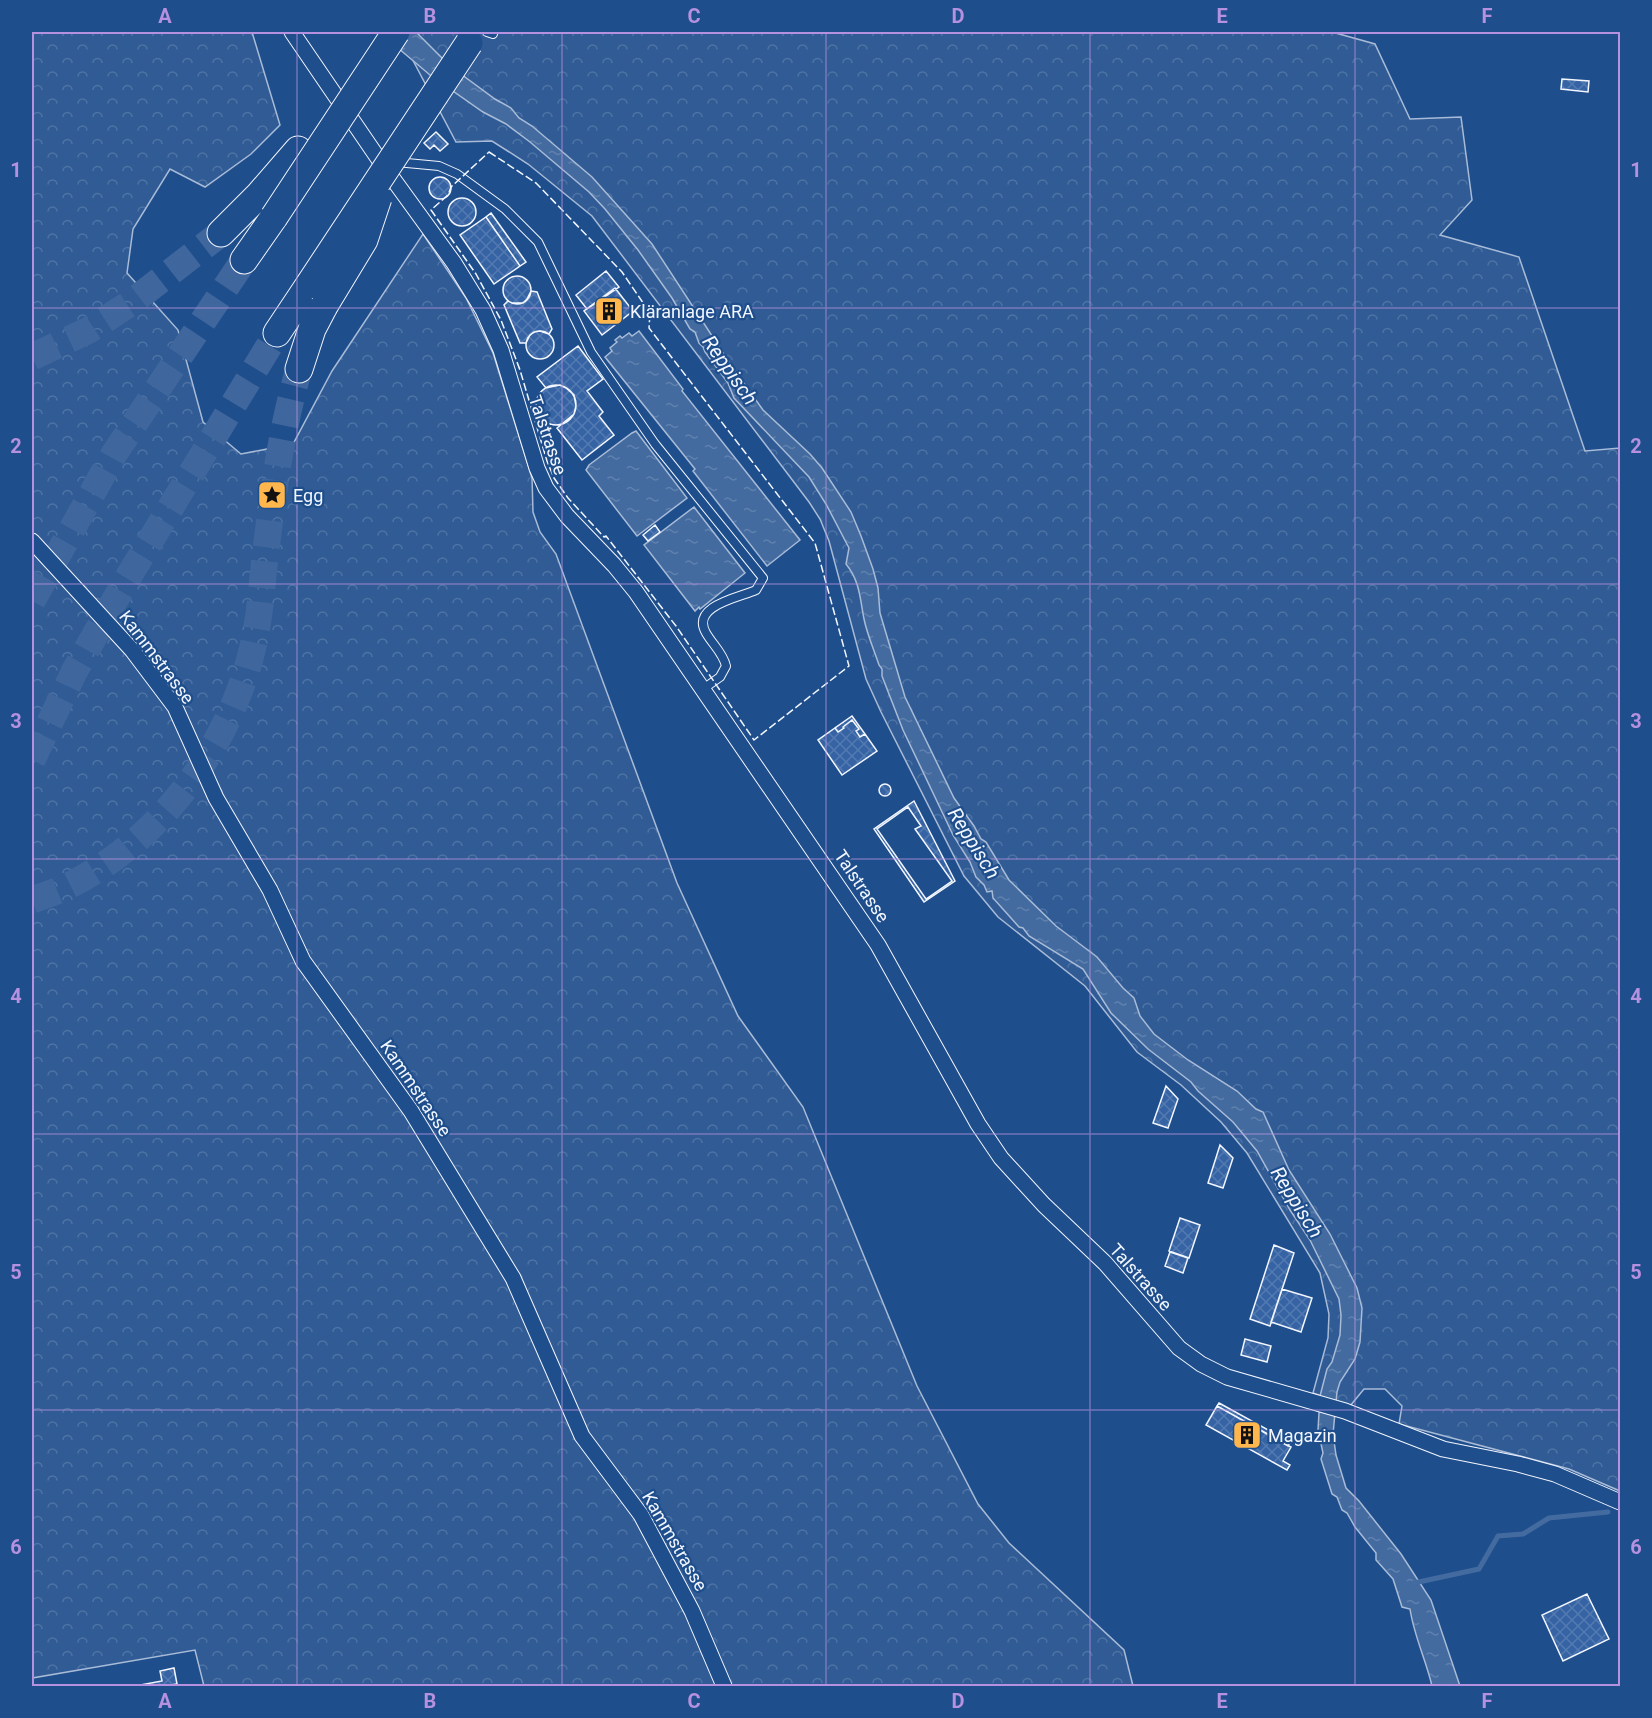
<svg xmlns="http://www.w3.org/2000/svg" width="1652" height="1718" font-family="Roboto,sans-serif">
  <style>
    .forest { fill: url(#forest-crowns); stroke: #a8bbd7; stroke-width: 1.5 }
    .water { fill: url(#water-ripples); stroke: #a8bbd7; stroke-width: 1.5 }
    .lines { fill: none; stroke-linecap: round; stroke-linejoin: round }
    .stream { stroke: #446ba0; stroke-width: 5 }
    .building { fill: url(#building-cross-hatch); stroke: #f2f6ff; stroke-width: 1.5; fill-rule: evenodd }
    .motorway-tunnel { stroke: #3f679d; stroke-width: 27; stroke-dasharray: 27 14; stroke-linecap: butt }
    .service-casing { stroke: #f2f6ff; stroke-width: 10 }
    .minor-casing { stroke: #f2f6ff; stroke-width: 17 }
    .motorway-casing { stroke: #f2f6ff; stroke-width: 29 }
    .service { stroke: #1f4e8c; stroke-width: 8 }
    .minor { stroke: #1f4e8c; stroke-width: 15 }
    .motorway { stroke: #1f4e8c; stroke-width: 27 }
    .motorway-bridge-casing { stroke: #f2f6ff; stroke-width: 29; stroke-linecap: butt }
    .motorway-bridge { stroke: #1f4e8c; stroke-width: 27 }
    .fence { stroke: #f2f6ff; stroke-width: 1.5; stroke-dasharray: 8 3; stroke-linecap: butt }
    .grid { fill: none; stroke: #b691df; stroke-width: 1.5; stroke-opacity: 0.55 }
    .labels { text-anchor: middle; dominant-baseline: central; stroke-width: 4.5; stroke-linejoin: round; paint-order: stroke }
    .poi-label { font-size: 18px; fill: #f2f6ff; stroke: #1f4e8c; text-anchor: start }
    .street-label { font-size: 18px; fill: #f2f6ff; stroke: #1f4e8c }
    .water-label { font-size: 20px; font-style: italic; fill: #f2f6ff; stroke: #1f4e8c }
    .neatline { fill: none; stroke: #b691df; stroke-width: 2 }
    .grid-label { font-size: 20px; text-anchor: middle; font-weight: bold; fill: #b691df }
  </style>
  <defs>
    <pattern id="forest-crowns" width="20" height="18" patternUnits="userSpaceOnUse" patternTransform="scale(1.5)"><rect width="20" height="18" fill="#305b95"/><path d="M2 6a3 3 0 1 1 6 0M12 15a3 3 0 1 1 6 0" fill="none" stroke="#4e73a5"/></pattern>
    <pattern id="water-ripples" width="26" height="14" patternUnits="userSpaceOnUse" patternTransform="scale(1.5)"><rect width="26" height="14" fill="#446ba0"/><path d="M2 4q2-2 4 0t4 0M15 11q2-2 4 0t4 0" fill="none" stroke="#5f81ae"/></pattern>
    <pattern id="building-cross-hatch" width="8" height="8" patternUnits="userSpaceOnUse" patternTransform="scale(1.5)"><rect width="8" height="8" fill="#3563a3"/><path d="M0 0l8 8M0 8l8-8" fill="none" stroke="#537ab1"/></pattern>
  </defs>
  <rect width="100%" height="100%" fill="#1f4e8c"/>
  <!-- forest -->
  <path class="forest" d="M 32,32 L 252,32 L 280,125 L 251,154 L 205,187 L 170,169 L 133,229 L 127,273 L 178,330 L 203,422 L 241,454 L 293,444 L 332,371 L 423,234 L 466,298 L 493,353 L 532,478 L 533,512 L 540,532 L 556,554 L 677,883 L 738,1016 L 803,1107 L 917,1386 L 978,1504 L 1009,1543 L 1124,1650 L 1133,1686 L 204,1686 L 195,1650 L 32,1678 Z
    M 398,32 L 1332,32 L 1375,44 L 1410,119 L 1461,117 L 1472,200 L 1440,235 L 1519,257 L 1585,451 L 1620,448 L 1620,1491 L 1569,1469 L 1399,1424 L 1402,1406 L 1385,1389 L 1364,1389 L 1350,1406 L 1313,1393 L 1328,1338 L 1329,1314 L 1320,1273 L 1247,1153 L 1221,1122 L 1181,1085 L 1137,1052 L 1085,986 L 998,917 L 964,876 L 881,712 L 866,679 L 829,541 L 820,519 L 809,502 L 592,216 L 528,164 L 492,141 L 456,142 Z"/>
  <!-- water -->
  <path class="water" d="M 379,32 L 416,32 L 450,66 L 495,99 L 511,108 L 519,118 L 532,126 L 592,177 L 652,244 L 735,371 L 763,410 L 810,454 L 822,468 L 851,512 L 861,536 L 873,569 L 878,588 L 880,613 L 905,697 L 954,798 L 974,826 L 981,839 L 986,842 L 1009,880 L 1056,926 L 1097,957 L 1123,988 L 1134,998 L 1140,1016 L 1154,1034 L 1188,1060 L 1237,1091 L 1256,1109 L 1263,1112 L 1289,1170 L 1330,1234 L 1357,1288 L 1362,1308 L 1360,1342 L 1355,1359 L 1340,1382 L 1337,1392 L 1333,1434 L 1336,1455 L 1346,1488 L 1359,1501 L 1401,1554 L 1431,1600 L 1460,1686 L 1432,1686 C 1426,1660 1414,1636 1410,1609 L 1402,1607 L 1393,1579 L 1376,1560 L 1376,1553 L 1355,1527 L 1347,1513 L 1342,1510 L 1337,1497 L 1332,1494 L 1321,1459 L 1323,1453 L 1318,1430 L 1320,1396 L 1327,1369 L 1332,1362 L 1340,1335 L 1341,1315 L 1339,1299 L 1310,1240 L 1290,1210 L 1257,1151 L 1233,1122 L 1198,1091 L 1191,1082 L 1148,1049 L 1111,1013 L 1083,969 L 1029,936 L 1023,928 L 1019,927 L 993,898 L 992,891 L 987,892 L 984,885 L 976,877 L 970,862 L 953,835 L 903,730 L 882,676 L 882,669 L 879,665 C 874,650 867,634 864,619 C 860,599 860,581 846,564 L 849,548 L 826,504 L 809,477 L 734,398 L 728,383 L 705,352 L 703,347 L 699,343 L 695,332 L 690,329 L 672,298 L 638,250 L 605,209 L 589,192 L 530,142 L 506,124 L 483,112 L 430,75 Z
    M 639,331 L 683,389 L 682,391 L 800,540 L 767,566 L 693,471 L 695,469 L 605,357 L 612,351 L 610,348 L 617,342 L 615,340 L 620,336 L 622,338 L 629,333 L 632,336 Z
    M 636,431 L 687,498 L 637,536 L 586,470 L 589,465 L 632,433 Z
    M 694,507 L 745,573 L 700,609 L 699,607 L 695,611 L 644,545 Z"/>
  <g class="lines">
    <!-- stream -->
    <path class="stream" d="M 1414,1583 L 1479,1569 L 1498,1536 L 1523,1534 L 1549,1518 L 1608,1512"/>
  </g>
  <!-- building -->
  <path class="building" d="M 1562,79 L 1589,81 L 1588,92 L 1561,89 Z
    M 436,132 L 448,144 L 440,151 L 434,145 L 430,149 L 424,143 Z
    M429 188a11 11 0 1 1 22 0a11 11 0 1 1-22 0Z
    M448 212a14 14 0 1 1 28 0a14 14 0 1 1-28 0Z
    M 491,213 L 526,262 L 520,266 L 486,217 Z
    M 486,217 L 520,266 L 494,284 L 460,235 Z
    M 606,271 L 619,287 L 587,309 L 576,295 Z
    M503 290a14 14 0 1 1 28 0a14 14 0 1 1-28 0Z
    M 615,288 L 633,311 L 602,335 L 584,311 Z
    M 531,291 L 537,292 L 552,329 L 549,334 L 540,331 L 534,332 L 530,335 L 526,343 L 520,343 L 504,305 L 508,301 L 512,303 L 523,303 L 527,299 Z
    M526 345a14 14 0 1 1 28 0a14 14 0 1 1-28 0Z
    M 578,346 L 603,379 L 587,391 L 603,412 L 599,416 L 614,435 L 582,460 L 557,428 L 574,414 L 576,406 L 574,395 L 566,388 L 560,385 L 546,388 L 537,377 Z
    M536 405a20 20 0 1 1 40 0a20 20 0 1 1-40 0Z
    M 655,525 L 660,532 L 648,541 L 643,535 Z
    M 852,716 L 865,734 L 860,737 L 856,731 L 859,729 L 852,720 L 843,727 L 844,728 L 838,732 L 835,728 Z
    M 852,720 L 859,729 L 856,731 L 860,737 L 865,734 L 877,751 L 842,775 L 818,740 L 835,728 L 838,732 L 844,728 L 843,727 Z
    M879 790a6 6 0 1 1 12 0a6 6 0 1 1-12 0Z
    M 914,801 L 955,881 L 924,902 L 874,829 ZM 908,807 L 921,826 L 915,829 L 952,881 L 926,899 L 877,829 Z
    M 1166,1086 L 1178,1099 L 1168,1128 L 1153,1123 Z
    M 1220,1145 L 1233,1158 L 1223,1188 L 1208,1183 Z
    M 1180,1218 L 1200,1225 L 1189,1258 L 1169,1251 Z
    M 1274,1245 L 1294,1253 L 1270,1326 L 1250,1319 Z
    M 1170,1252 L 1188,1258 L 1183,1273 L 1165,1266 Z
    M 1282,1289 L 1312,1298 L 1301,1332 L 1271,1322 Z
    M 1245,1339 L 1271,1346 L 1267,1362 L 1241,1355 Z
    M 1219,1403 L 1290,1442 L 1288,1446 L 1217,1406 Z
    M 1217,1406 L 1291,1447 L 1283,1461 L 1290,1465 L 1287,1470 L 1206,1425 Z
    M 1587,1594 L 1609,1639 L 1563,1661 L 1542,1615 Z
    M 174,1668 L 177,1684 L 164,1686 L 135,1686 L 162,1681 L 160,1671 Z"/>
  <g class="lines">
    <!-- motorway-tunnel -->
    <path class="motorway-tunnel" d="M 32,357 L 89,330 L 132,302 L 221,233
      M 32,601 L 114,454 L 244,260
      M 32,760 L 74,672 L 124,584 L 277,333
      M 32,900 C 43,896 55,892 66,887 C 160,842 232,744 254,642 C 260,615 262,585 265,557 C 273,494 281,430 299,369"/>
    <!-- service casing -->
    <g class="service-casing">
      <path id="service" d="M 487,32 L 493,34
        M 396,162 L 439,166 L 457,174 L 505,209 L 538,242 L 591,352 L 655,444 L 763,578 L 756,590 C 742,597 690,605 706,633 C 713,645 723,653 726,666 L 720,677 L 703,689"/>
    </g>
    <!-- minor casing -->
    <g class="minor-casing">
      <path id="minor" d="M 292,32 L 380,161 L 454,263 L 483,310 L 501,350 L 537,468 L 546,488 L 567,516 L 614,565 L 636,592 L 878,945 L 978,1124 L 1001,1158 L 1044,1205 L 1105,1263 L 1179,1348 L 1201,1364 L 1227,1377 L 1345,1411 L 1443,1449 L 1518,1464 L 1555,1474 L 1620,1502
        M 32,541 L 132,650 L 175,707 L 216,798 L 270,890 L 303,961 L 411,1111 L 513,1278 L 582,1436 L 641,1515 L 692,1611 L 724,1686"/>
    </g>
    <!-- motorway casing -->
    <g class="motorway-casing">
      <path id="motorway" d="M 221,233 L 259,195 L 298,150
        M 244,260 L 274,217
        M 277,333 L 309,285
        M 299,369 L 312,329 L 324,306"/>
    </g>
    <!-- service -->
    <use href="#service" class="service"/>
    <!-- minor -->
    <use href="#minor" class="minor"/>
    <!-- motorway -->
    <use href="#motorway" class="motorway"/>
    <!-- motorway-bridge casing -->
    <g class="motorway-bridge-casing">
      <path id="motorway-bridge" d="M 274,217 L 396,32
        M 309,285 L 469,43
        M 324,306 L 364,240 L 378,198"/>
    </g>
    <!-- motorway-bridge -->
    <use href="#motorway-bridge" class="motorway-bridge"/>
    <!-- fence -->
    <path class="fence" d="M 489,152 L 536,183 L 622,272 L 650,313 L 649,328 L 815,543 L 849,666 L 754,740 L 676,626 L 606,536 L 604,537 L 568,498 L 554,478 L 547,461 L 520,370 L 501,320 L 476,274 L 431,210 L 448,195 L 451,187 Z"/>
  </g>
  <!-- grid -->
  <path class="grid" d="M 297,32 L 297,1686M 562,32 L 562,1686M 826,32 L 826,1686M 1090,32 L 1090,1686M 1355,32 L 1355,1686M 32,308 L 1620,308M 32,584 L 1620,584M 32,859 L 1620,859M 32,1134 L 1620,1134M 32,1410 L 1620,1410"/>
  <!-- icons -->
  <defs>
    <g id="building-square" transform="scale(1.5)"><rect x="-9" y="-9" width="18" height="18" rx="4" fill="#ffb74d" stroke="#1f4e8c"/><path d="M-4-6H4V6H1V3H-1V6H-4ZM-2.5-4.3h1.7v1.8h-1.7ZM.8-4.3h1.7v1.8H.8ZM-2.5-1h1.7V.8h-1.7ZM.8-1h1.7V.8H.8Z" fill="#111"/></g>
    <g id="sight-square" transform="scale(1.5)"><rect x="-9" y="-9" width="18" height="18" rx="4" fill="#ffb74d" stroke="#1f4e8c"/><path d="M0-6L1.8-2.2L6-1.7L2.9 1.2L3.7 5.4L0 3.3L-3.7 5.4L-2.9 1.2L-6-1.7L-1.8-2.2Z" fill="#111"/></g>
  </defs>
  <g fill-rule="evenodd">
    <use href="#building-square" x="609" y="311"/>
    <use href="#sight-square" x="272" y="495"/>
    <use href="#building-square" x="1247" y="1435"/>
  </g>
  <g class="labels">
    <!-- poi labels -->
    <g class="poi-label">
      <text x="630" y="311">Kläranlage ARA</text>
      <text x="293" y="495">Egg</text>
      <text x="1268" y="1435">Magazin</text>
    </g>
    <!-- street labels -->
    <g class="street-label">
      <text transform="translate(548 435) rotate(71)">Talstrasse</text>
      <text transform="translate(157 657) rotate(53)">Kammstrasse</text>
      <text transform="translate(862 886) rotate(56)">Talstrasse</text>
      <text transform="translate(416 1088) rotate(56)">Kammstrasse</text>
      <text transform="translate(1141 1277) rotate(48)">Talstrasse</text>
      <text transform="translate(675 1541) rotate(60)">Kammstrasse</text>
    </g>
    <!-- water labels -->
    <g class="water-label">
      <text transform="translate(730 370) rotate(55)">Reppisch</text>
      <text transform="translate(974 843) rotate(58)">Reppisch</text>
      <text transform="translate(1297 1202) rotate(58)">Reppisch</text>
    </g>
  </g>
  <!-- border -->
  <rect width="1652" height="1718" fill="none" stroke="#1f4e8c" stroke-width="66"/>
  <rect x="33" y="33" width="1586" height="1652" class="neatline"/>
  <g class="grid-label">
    <text x="165" y="23">A</text>
    <text x="430" y="23">B</text>
    <text x="694" y="23">C</text>
    <text x="958" y="23">D</text>
    <text x="1222" y="23">E</text>
    <text x="1487" y="23">F</text>
    <text x="16" y="177">1</text>
    <text x="1636" y="177">1</text>
    <text x="16" y="453">2</text>
    <text x="1636" y="453">2</text>
    <text x="16" y="728">3</text>
    <text x="1636" y="728">3</text>
    <text x="16" y="1003">4</text>
    <text x="1636" y="1003">4</text>
    <text x="16" y="1279">5</text>
    <text x="1636" y="1279">5</text>
    <text x="16" y="1554">6</text>
    <text x="1636" y="1554">6</text>
    <text x="165" y="1708">A</text>
    <text x="430" y="1708">B</text>
    <text x="694" y="1708">C</text>
    <text x="958" y="1708">D</text>
    <text x="1222" y="1708">E</text>
    <text x="1487" y="1708">F</text>
  </g>
</svg>
